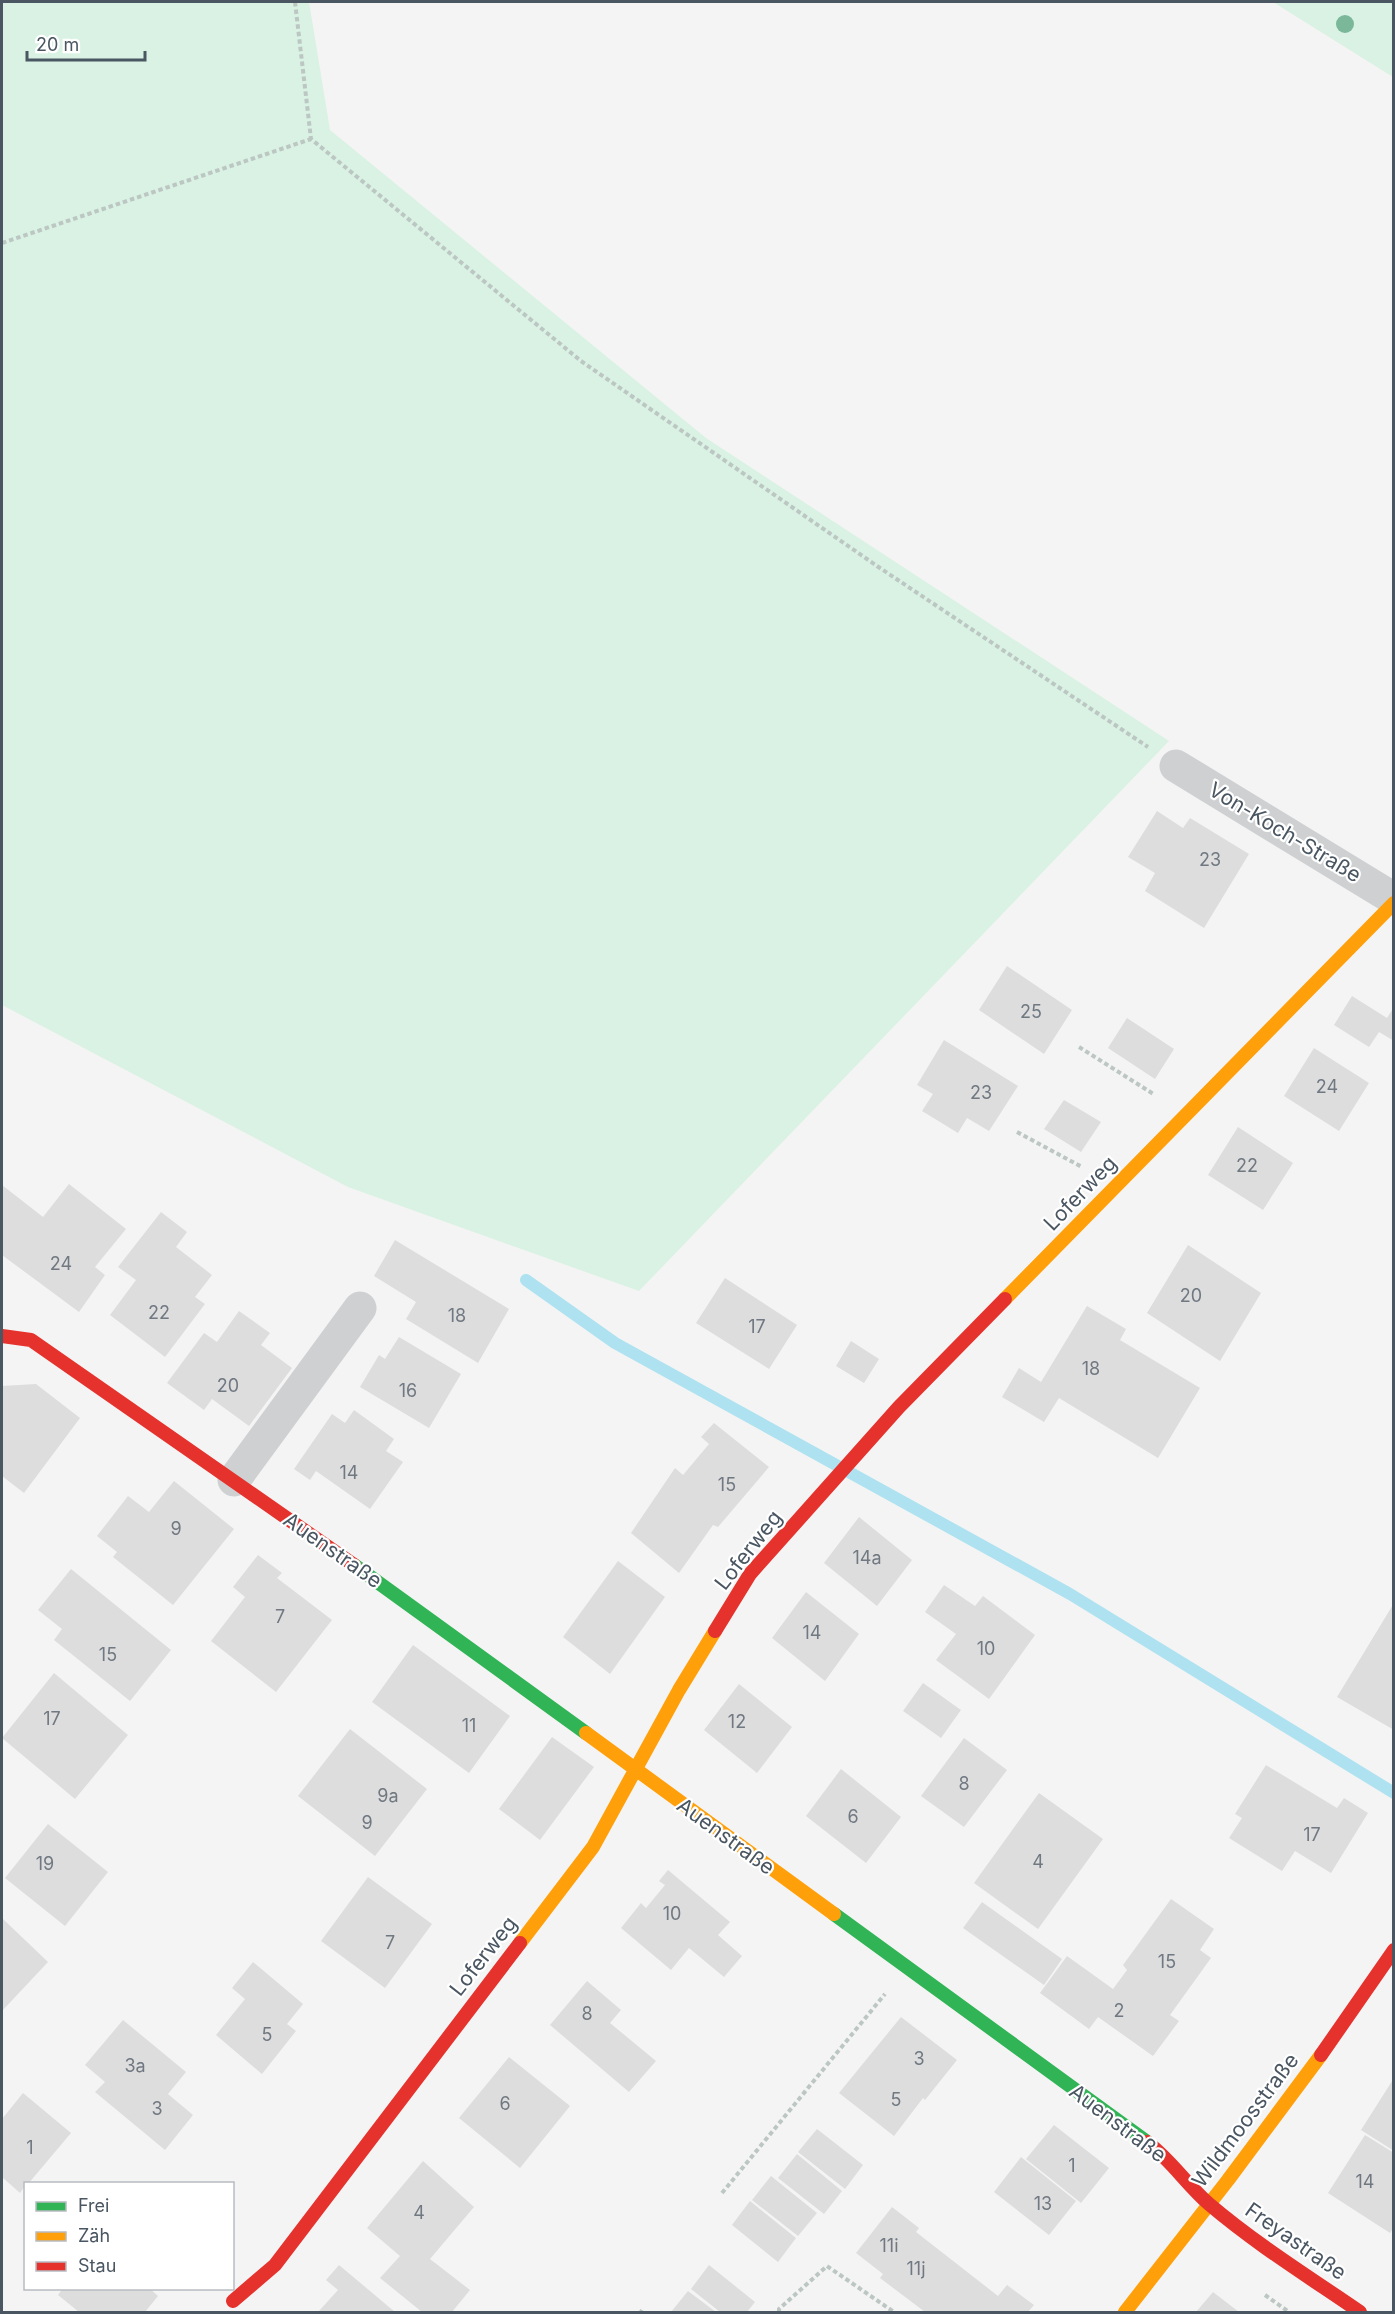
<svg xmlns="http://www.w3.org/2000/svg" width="1395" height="2314" font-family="Inter,sans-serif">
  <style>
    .green { fill: #d9f2e3 }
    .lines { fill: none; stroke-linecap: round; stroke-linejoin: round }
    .stream { stroke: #aee2f0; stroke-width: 12 }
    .building { fill: #ddddde }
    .path { stroke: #bcc7c4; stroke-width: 4; stroke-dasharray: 4.5 3; stroke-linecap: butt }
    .street { stroke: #ced0d2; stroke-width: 33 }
    .fast { stroke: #30b455; stroke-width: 14 }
    .slow { stroke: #ff9f0a; stroke-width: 14 }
    .jam { stroke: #e5322d; stroke-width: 14 }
    .tree { fill: #7ab899 }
    .labels { text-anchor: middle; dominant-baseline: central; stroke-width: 4.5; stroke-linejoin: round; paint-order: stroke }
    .number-label { font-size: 18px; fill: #707881 }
    .street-label { font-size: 21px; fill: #4a5661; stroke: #fff }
  </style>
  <rect width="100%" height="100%" fill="#f4f4f4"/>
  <!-- green -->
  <path class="green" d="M 2,2 L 309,2 L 330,130 L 706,438 L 1169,741 L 639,1291 L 348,1187 L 2,1005 Z
    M 1273,2 L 1393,2 L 1393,77 Z"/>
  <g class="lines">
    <!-- stream -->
    <path class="stream" d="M 526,1280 L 615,1343 L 1070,1594 L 1394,1793"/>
  </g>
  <!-- building -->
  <path class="building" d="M 1157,811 L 1183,828 L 1190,818 L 1249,854 L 1204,928 L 1145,891 L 1155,873 L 1128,857 Z
    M 1007,966 L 1072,1010 L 1044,1054 L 979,1010 Z
    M 1352,996 L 1387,1018 L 1394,1007 L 1394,1041 L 1379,1032 L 1369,1047 L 1334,1025 Z
    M 1127,1018 L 1174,1049 L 1155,1079 L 1108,1048 Z
    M 944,1040 L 1018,1086 L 989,1131 L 967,1118 L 958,1133 L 922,1111 L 933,1094 L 917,1085 Z
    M 1314,1048 L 1369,1083 L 1339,1131 L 1284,1096 Z
    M 1064,1100 L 1101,1122 L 1081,1152 L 1044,1129 Z
    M 1238,1127 L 1293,1163 L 1263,1210 L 1208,1175 Z
    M 69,1184 L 126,1229 L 95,1267 L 105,1275 L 79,1312 L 2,1255 L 2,1185 L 43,1217 Z
    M 161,1212 L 187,1232 L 176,1247 L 212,1275 L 195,1297 L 205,1304 L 165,1357 L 110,1315 L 136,1280 L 118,1267 Z
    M 395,1240 L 509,1309 L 478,1363 L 406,1319 L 416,1302 L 374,1276 Z
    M 1188,1245 L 1261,1293 L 1220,1361 L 1147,1313 Z
    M 725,1278 L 797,1325 L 769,1369 L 696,1323 Z
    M 1087,1306 L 1126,1329 L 1120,1340 L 1200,1388 L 1158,1458 L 1059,1398 L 1044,1422 L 1002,1397 L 1019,1368 L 1041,1382 Z
    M 239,1311 L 270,1333 L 261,1345 L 292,1368 L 249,1426 L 212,1399 L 204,1410 L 167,1383 L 204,1333 L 217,1342 Z
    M 399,1337 L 461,1374 L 429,1428 L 360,1387 L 379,1355 L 385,1359 Z
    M 851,1341 L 879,1359 L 864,1383 L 836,1366 Z
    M 36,1384 L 80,1418 L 24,1493 L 2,1476 L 2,1386 Z
    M 354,1410 L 394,1439 L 386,1451 L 403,1462 L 370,1509 L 316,1471 L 310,1480 L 294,1469 L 332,1414 L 345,1423 Z
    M 714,1423 L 769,1467 L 718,1527 L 713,1525 L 679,1573 L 631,1533 L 675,1468 L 683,1475 L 709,1444 L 701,1437 Z
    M 174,1481 L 234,1529 L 173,1605 L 113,1557 L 117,1552 L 97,1536 L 128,1496 L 149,1512 Z
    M 859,1517 L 912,1560 L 877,1606 L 824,1563 Z
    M 258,1555 L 282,1573 L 277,1578 L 332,1620 L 276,1692 L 211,1641 L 245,1597 L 233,1587 Z
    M 618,1561 L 665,1597 L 610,1674 L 563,1637 Z
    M 71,1569 L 171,1650 L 130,1701 L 54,1640 L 62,1629 L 38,1610 Z
    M 944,1585 L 975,1606 L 983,1596 L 1035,1635 L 989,1699 L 936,1660 L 956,1634 L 925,1612 Z
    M 806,1592 L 859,1634 L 825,1681 L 772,1638 Z
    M 1394,1603 L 1394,1730 L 1337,1697 Z
    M 413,1645 L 510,1716 L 469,1773 L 372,1702 Z
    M 54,1673 L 128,1735 L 75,1799 L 2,1738 Z
    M 923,1683 L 961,1710 L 941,1738 L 903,1711 Z
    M 739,1684 L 792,1727 L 757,1773 L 704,1730 Z
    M 350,1729 L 427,1789 L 375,1856 L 298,1796 Z
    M 552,1737 L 594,1767 L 540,1840 L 499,1809 Z
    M 964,1738 L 1007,1770 L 964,1827 L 921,1796 Z
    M 1266,1765 L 1337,1808 L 1344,1798 L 1368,1813 L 1331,1873 L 1295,1851 L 1282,1871 L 1229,1838 L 1242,1818 L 1235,1814 Z
    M 841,1769 L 901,1817 L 866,1863 L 806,1816 Z
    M 1039,1793 L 1103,1839 L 1038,1929 L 974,1883 Z
    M 48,1824 L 108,1872 L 65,1926 L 5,1878 Z
    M 668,1870 L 730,1922 L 718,1935 L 742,1956 L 724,1977 L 689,1948 L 671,1970 L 621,1928 L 641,1903 L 646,1908 L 665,1885 L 659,1881 Z
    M 368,1877 L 432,1924 L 385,1988 L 321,1941 Z
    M 1171,1899 L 1214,1929 L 1200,1950 L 1211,1958 L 1170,2015 L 1179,2021 L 1153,2056 L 1098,2017 L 1089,2029 L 1040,1993 L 1067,1956 L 1113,1989 L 1127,1970 L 1123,1965 Z
    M 982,1902 L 1062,1959 L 1044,1985 L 963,1928 Z
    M 2,1918 L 48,1962 L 2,2011 Z
    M 253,1962 L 303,2004 L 287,2024 L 296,2031 L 262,2074 L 216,2035 L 245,1999 L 232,1988 Z
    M 587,1981 L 621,2010 L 610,2023 L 656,2061 L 629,2092 L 550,2025 Z
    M 901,2017 L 957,2060 L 925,2100 L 923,2098 L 894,2136 L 839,2093 Z
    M 123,2020 L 186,2072 L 168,2094 L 193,2115 L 165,2150 L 95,2092 L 105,2082 L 85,2065 Z
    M 509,2057 L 570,2106 L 520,2168 L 459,2118 Z
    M 1394,2078 L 1394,2151 L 1361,2130 Z
    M 23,2093 L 71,2133 L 28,2184 L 26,2184 L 20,2193 L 2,2177 L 2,2119 Z
    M 1054,2125 L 1109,2168 L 1081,2203 L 1026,2159 Z
    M 817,2129 L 863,2165 L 845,2189 L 798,2152 Z
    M 1365,2135 L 1394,2153 L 1394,2227 L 1390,2233 L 1328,2193 Z
    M 797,2154 L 842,2191 L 824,2214 L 778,2178 Z
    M 1021,2157 L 1076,2201 L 1049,2235 L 994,2192 Z
    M 423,2161 L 474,2207 L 430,2259 L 470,2290 L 452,2312 L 422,2312 L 380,2278 L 400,2256 L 367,2228 Z
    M 771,2176 L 817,2213 L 798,2236 L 752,2200 Z
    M 750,2201 L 796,2238 L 778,2262 L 732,2225 Z
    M 892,2207 L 919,2228 L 916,2232 L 998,2296 L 1007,2285 L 1034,2305 L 1028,2312 L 925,2312 L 880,2278 L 883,2274 L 856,2253 Z
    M 339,2265 L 395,2312 L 318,2312 L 338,2290 L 326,2280 Z
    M 709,2265 L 755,2302 L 747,2312 L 720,2312 L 691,2289 Z
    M 63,2288 L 149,2288 L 158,2296 L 145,2312 L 79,2312 L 58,2295 Z
    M 688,2291 L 716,2312 L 671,2312 Z
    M 1213,2292 L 1239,2312 L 1196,2312 Z"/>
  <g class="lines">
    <!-- path -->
    <path class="path" d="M 295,2 L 311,139 L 581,361 L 877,566 L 1148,747
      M 2,243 L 311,139
      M 1079,1047 L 1155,1095
      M 1017,1132 L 1082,1167
      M 722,2193 L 885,1994
      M 1265,2295 L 1289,2312
      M 641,2312 L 642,2310
      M 779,2312 L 779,2309 L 827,2266 L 894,2312"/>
    <!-- street -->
    <path class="street" d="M 1176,766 L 1394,899
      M 234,1480 L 360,1308"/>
    <!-- fast -->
    <path class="fast" d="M 354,1565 L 586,1733
      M 834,1914 L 1147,2142"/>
    <!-- slow -->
    <path class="slow" d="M 1005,1299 L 1394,903
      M 586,1733 L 834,1914
      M 520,1943 L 593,1847 L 679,1690 L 715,1631
      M 1125,2312 L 1228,2180 L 1321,2055"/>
    <!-- jam -->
    <path class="jam" d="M 2,1336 L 31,1340 L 354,1565
      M 715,1631 L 750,1574 L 899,1407 L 1005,1299
      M 1321,2055 L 1394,1950
      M 1147,2142 C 1171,2160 1187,2185 1209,2204 C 1256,2244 1309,2277 1360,2312
      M 233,2301 L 275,2265 L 520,1943"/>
  </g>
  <!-- trees -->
  <circle class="tree" cx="1345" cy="24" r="9"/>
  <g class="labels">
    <!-- number labels -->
    <g class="number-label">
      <text x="1210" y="859">23</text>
      <text x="1031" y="1011">25</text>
      <text x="1327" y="1086">24</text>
      <text x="981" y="1092">23</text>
      <text x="1247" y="1165">22</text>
      <text x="61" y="1263">24</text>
      <text x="1191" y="1295">20</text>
      <text x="159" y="1312">22</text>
      <text x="457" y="1315">18</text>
      <text x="757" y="1326">17</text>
      <text x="1091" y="1368">18</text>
      <text x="228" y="1385">20</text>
      <text x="408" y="1390">16</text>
      <text x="349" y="1472">14</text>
      <text x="727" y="1484">15</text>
      <text x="176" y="1528">9</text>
      <text x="867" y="1557">14a</text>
      <text x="280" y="1616">7</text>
      <text x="812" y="1632">14</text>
      <text x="986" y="1648">10</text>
      <text x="108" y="1654">15</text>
      <text x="52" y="1718">17</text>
      <text x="737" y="1721">12</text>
      <text x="469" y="1725">11</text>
      <text x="964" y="1783">8</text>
      <text x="388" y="1795">9a</text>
      <text x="853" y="1816">6</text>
      <text x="367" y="1822">9</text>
      <text x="1312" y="1834">17</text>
      <text x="1038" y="1861">4</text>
      <text x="45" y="1863">19</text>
      <text x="672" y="1913">10</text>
      <text x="390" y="1942">7</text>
      <text x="1167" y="1961">15</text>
      <text x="1119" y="2010">2</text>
      <text x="587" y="2013">8</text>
      <text x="267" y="2034">5</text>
      <text x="919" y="2058">3</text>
      <text x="135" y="2065">3a</text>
      <text x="896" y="2099">5</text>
      <text x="505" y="2103">6</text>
      <text x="157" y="2108">3</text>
      <text x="30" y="2147">1</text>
      <text x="1072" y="2165">1</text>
      <text x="1365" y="2181">14</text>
      <text x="1043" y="2203">13</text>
      <text x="419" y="2212">4</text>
      <text x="889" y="2245">11i</text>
      <text x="916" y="2268">11j</text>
    </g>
    <!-- street labels -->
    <g class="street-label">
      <text transform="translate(1285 832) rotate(31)">Von-Koch-Straße</text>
      <text transform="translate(1080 1193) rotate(-46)">Loferweg</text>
      <text transform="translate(333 1550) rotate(35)">Auenstraße</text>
      <text transform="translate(748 1550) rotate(-52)">Loferweg</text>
      <text transform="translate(726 1836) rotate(36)">Auenstraße</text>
      <text transform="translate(483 1956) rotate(-52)">Loferweg</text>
      <text transform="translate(1245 2120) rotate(-53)">Wildmoosstraße</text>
      <text transform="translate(1118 2123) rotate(37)">Auenstraße</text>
      <text transform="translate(1296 2241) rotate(35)">Freyastraße</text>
    </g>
  </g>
  <!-- border -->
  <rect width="1395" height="2314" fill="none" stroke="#4a5661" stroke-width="6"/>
  <!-- legend -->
  <rect x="24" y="2182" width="210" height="108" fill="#ffffff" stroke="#b7bbc0" stroke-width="1.5"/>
  <rect x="36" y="2202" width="30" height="9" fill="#30b455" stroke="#b7bbc0" stroke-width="1.5"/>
  <text x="78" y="2212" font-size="18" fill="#4a5661">Frei</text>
  <rect x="36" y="2232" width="30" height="9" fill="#ff9f0a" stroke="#b7bbc0" stroke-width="1.5"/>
  <text x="78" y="2242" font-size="18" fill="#4a5661">Zäh</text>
  <rect x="36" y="2262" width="30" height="9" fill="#e5322d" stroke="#b7bbc0" stroke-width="1.5"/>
  <text x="78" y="2272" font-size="18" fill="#4a5661">Stau</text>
  <!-- scale -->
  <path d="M27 51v9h118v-9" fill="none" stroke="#4a5661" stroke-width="3"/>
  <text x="36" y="51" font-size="18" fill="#4a5661" stroke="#ffffff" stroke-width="4.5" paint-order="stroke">20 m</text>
</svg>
